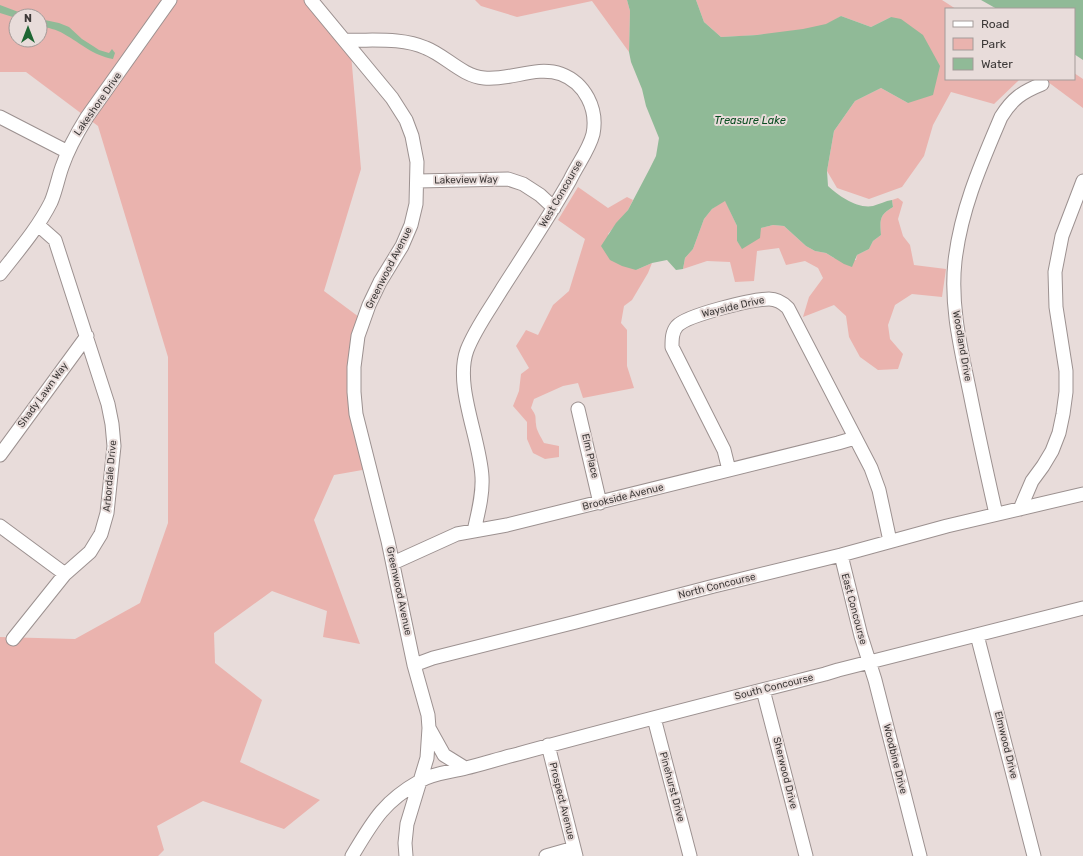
<svg xmlns="http://www.w3.org/2000/svg" width="1083" height="856" font-family="Rubik,sans-serif">
  <style>
    .green { fill: #eab3ae; fill-rule: evenodd }
    .water { fill: #90ba97 }
    .lines { fill: none; stroke-linecap: round; stroke-linejoin: round }
    .minor-casing { stroke: #9c9190; stroke-width: 15 }
    .minor { stroke: #fff; stroke-width: 13 }
    .labels { text-anchor: middle; dominant-baseline: central; stroke-width: 4; stroke-linejoin: round; paint-order: stroke }
    .street-label { font-size: 10px; fill: #3d3938; stroke: #e8dcda }
    .water-label { font-size: 11px; font-style: italic; fill: #094d21; stroke: #e8dcda }
  </style>
  <rect width="100%" height="100%" fill="#e8dcda"/>
  <!-- green -->
  <path class="green" d="M 0,0 L 321,0 L 315,5 L 351,54 L 361,169 L 324,291 L 363,320 L 354,411 L 368,469 L 334,475 L 314,520 L 360,644 L 323,637 L 327,611 L 272,591 L 214,633 L 215,663 L 262,700 L 240,762 L 320,800 L 284,829 L 203,801 L 157,826 L 164,850 L 158,856 L 0,856 L 0,637 L 75,639 L 140,603 L 168,523 L 168,357 L 98,126 L 26,72 L 0,72 ZM 16,16 L 40,16 L 40,40 L 16,40 Z
    M 475,0 L 627,0 L 630,11 L 629,52 L 592,1 L 517,17 L 481,6 Z
    M 696,0 L 942,0 L 956,9 L 946,9 L 946,79 L 1018,79 L 1019,80 L 994,104 L 951,92 L 933,125 L 924,156 L 902,187 L 869,199 L 837,188 L 827,171 L 834,131 L 855,101 L 881,88 L 908,103 L 891,17 L 871,27 L 841,16 C 836,19 830,23 825,25 C 795,34 753,35 721,37 L 704,22 Z
    M 1074,73 L 1083,79 L 1083,108 L 1044,79 L 1074,79 Z
    M 578,187 L 608,208 L 627,197 L 633,200 L 628,210 L 608,234 L 636,270 L 652,263 L 648,273 L 632,300 L 624,306 L 621,323 L 627,330 L 627,366 L 634,388 L 583,398 L 578,383 L 563,386 L 534,399 L 531,408 C 537,417 535,415 536,424 C 536,430 541,437 544,443 L 559,446 L 559,457 L 545,459 L 533,453 L 527,439 L 527,422 L 513,406 L 519,391 L 521,374 L 529,368 L 516,346 L 526,330 L 538,335 L 553,305 L 569,291 L 585,239 L 558,220 Z
    M 898,198 L 903,202 L 898,219 L 903,236 L 910,245 L 914,265 L 946,269 L 942,297 L 912,294 L 895,305 L 888,325 L 890,339 L 903,354 L 898,369 L 878,370 L 860,357 L 849,337 L 846,316 L 834,305 L 803,317 L 809,297 L 823,278 L 818,268 L 805,261 L 786,265 L 779,248 L 757,251 L 754,281 L 735,282 L 730,262 L 707,261 L 683,269 L 685,258 L 693,249 L 704,219 L 712,209 L 725,200 L 737,226 L 737,241 L 742,248 L 750,243 L 761,228 L 773,225 L 784,226 L 806,246 L 815,251 L 826,253 L 834,258 L 856,260 L 857,255 L 869,249 L 873,241 L 881,235 C 880,220 879,215 893,207 L 892,200 Z"/>
  <!-- water -->
  <path class="water" d="M 627,0 L 696,0 L 704,22 L 721,37 L 757,35 L 803,29 L 826,24 L 841,16 L 871,27 L 891,17 L 901,19 L 923,35 L 940,66 L 933,95 L 908,103 L 881,88 L 855,101 L 834,131 L 827,171 L 828,186 C 839,196 857,209 873,206 C 880,204 885,201 892,200 L 893,207 C 879,215 880,220 881,235 L 873,241 L 869,249 L 857,255 L 852,267 L 844,264 L 826,253 L 815,251 L 806,246 L 784,226 L 773,225 L 761,228 L 760,238 L 742,249 L 737,241 L 737,226 L 725,201 L 712,209 L 704,219 L 693,249 L 685,258 L 683,269 L 676,270 L 667,260 L 652,263 L 636,270 L 622,266 L 610,260 L 601,246 L 616,223 L 628,210 L 649,170 L 656,156 L 659,138 L 646,106 L 642,89 L 631,62 L 629,52 L 630,11 Z
    M 981,0 L 1083,0 L 1083,60 L 1074,54 L 1074,9 L 997,9 Z
    M 0,5 L 29,16 L 16,16 L 16,18 L 0,13 Z
    M 40,19 L 59,23 L 69,27 L 82,39 L 93,46 L 99,50 L 109,53 L 112,49 L 115,53 L 113,59 C 92,55 82,44 64,34 C 56,29 48,28 40,26 Z"/>
  <g class="lines">
    <!-- minor casing -->
    <g class="minor-casing">
      <path id="minor" d="M 311,0 L 392,98 L 406,120 L 412,136 L 417,162 L 416,204 L 411,225 L 402,246 L 380,282 L 369,305 L 358,336 L 354,367 L 354,392 L 356,414 L 388,541 L 414,665 L 428,715 L 429,728 L 427,758 L 407,824 L 405,843 L 406,856
        M 346,40 C 372,41 401,37 426,48 C 446,56 462,76 484,78 C 510,81 536,65 561,74 C 585,83 598,109 593,134 C 589,150 577,165 570,180 C 549,217 525,253 502,289 C 490,309 475,329 467,350 C 454,386 480,438 482,477 C 483,495 478,513 474,531
        M 0,117 L 68,152
        M 418,181 L 508,179 L 523,184 L 540,195 L 554,208
        M 0,274 C 18,251 38,228 51,202 C 56,190 58,178 62,167 C 68,149 77,133 87,117 L 170,0
        M 578,409 L 600,503
        M 0,455 L 87,336
        M 729,470 L 724,450 L 672,347 C 672,339 672,332 677,326 C 687,315 753,299 769,299 C 777,299 783,303 788,308 L 871,468 L 879,490 L 890,541
        M 1020,509 L 1032,481 L 1043,466 L 1052,451 L 1059,433 L 1063,414 L 1066,392 L 1066,371 L 1056,307 L 1055,272 L 1062,236 L 1083,181
        M 996,514 C 987,474 978,433 970,393 C 961,349 950,306 955,261 C 961,209 981,164 1001,117 C 1012,99 1022,92 1042,84
        M 0,526 L 65,574
        M 841,555 L 861,636 L 875,680 L 920,856
        M 393,563 L 457,534 L 507,525 L 838,443 L 855,438
        M 977,635 L 1034,856
        M 13,639 L 65,574 L 90,552 L 101,534 L 107,513 L 114,446 L 112,424 L 108,404 L 55,240 L 38,225
        M 414,665 L 433,658 L 576,622 L 714,586 L 841,555 L 947,526 L 1083,494
        M 763,690 L 806,856
        M 654,718 L 690,856
        M 429,728 L 444,755 L 465,768
        M 548,745 L 576,856
        M 352,856 C 373,821 383,802 420,781 C 433,773 451,772 466,768 C 483,764 501,758 518,754 C 620,726 723,700 825,674 L 838,670 L 1083,608
        M 546,856 L 574,848"/>
    </g>
    <!-- minor -->
    <use href="#minor" class="minor"/>
  </g>
  <g class="labels">
    <!-- street labels -->
    <g class="street-label">
      <text transform="translate(98 104) rotate(-55)">Lakeshore Drive</text>
      <text transform="translate(466 180) rotate(-1)">Lakeview Way</text>
      <text transform="translate(561 194) rotate(-60)">West Concourse</text>
      <text transform="translate(389 268) rotate(-63)">Greenwood Avenue</text>
      <text transform="translate(733 307) rotate(-13)">Wayside Drive</text>
      <text transform="translate(962 346) rotate(80)">Woodland Drive</text>
      <text transform="translate(43 395) rotate(-54)">Shady Lawn Way</text>
      <text transform="translate(590 456) rotate(77)">Elm Place</text>
      <text transform="translate(110 476) rotate(-85)">Arbordale Drive</text>
      <text transform="translate(623 497) rotate(-14)">Brookside Avenue</text>
      <text transform="translate(717 586) rotate(-14)">North Concourse</text>
      <text transform="translate(399 591) rotate(78)">Greenwood Avenue</text>
      <text transform="translate(854 609) rotate(75)">East Concourse</text>
      <text transform="translate(774 687) rotate(-14)">South Concourse</text>
      <text transform="translate(1006 745) rotate(76)">Elmwood Drive</text>
      <text transform="translate(895 759) rotate(76)">Woodbine Drive</text>
      <text transform="translate(785 773) rotate(76)">Sherwood Drive</text>
      <text transform="translate(672 787) rotate(75)">Pinehurst Drive</text>
      <text transform="translate(562 801) rotate(76)">Prospect Avenue</text>
    </g>
    <!-- water labels -->
    <g class="water-label">
      <text x="750" y="120">Treasure Lake</text>
    </g>
  </g>
  <!-- legend -->
  <rect x="945" y="8" width="130" height="72" fill="#e8dcda" stroke="#a49b99"/>
  <rect x="953" y="21" width="20" height="6" fill="#ffffff" stroke="#a49b99"/>
  <text x="981" y="28" font-size="12" fill="#3d3938">Road</text>
  <rect x="953" y="38" width="20" height="12" fill="#eab3ae" stroke="#a49b99"/>
  <text x="981" y="48" font-size="12" fill="#3d3938">Park</text>
  <rect x="953" y="58" width="20" height="12" fill="#90ba97" stroke="#a49b99"/>
  <text x="981" y="68" font-size="12" fill="#3d3938">Water</text>
  <!-- north arrow -->
  <g transform="translate(28 28)"><circle r="19" fill="#e8dcda" stroke="#a49b99"/>
  <path d="M0-3L7 15L0 10L-7 15Z" fill="#1e6633"/>
  <text y="-6" font-size="11" font-weight="bold" text-anchor="middle" fill="#3d3938">N</text>
  </g>
</svg>
